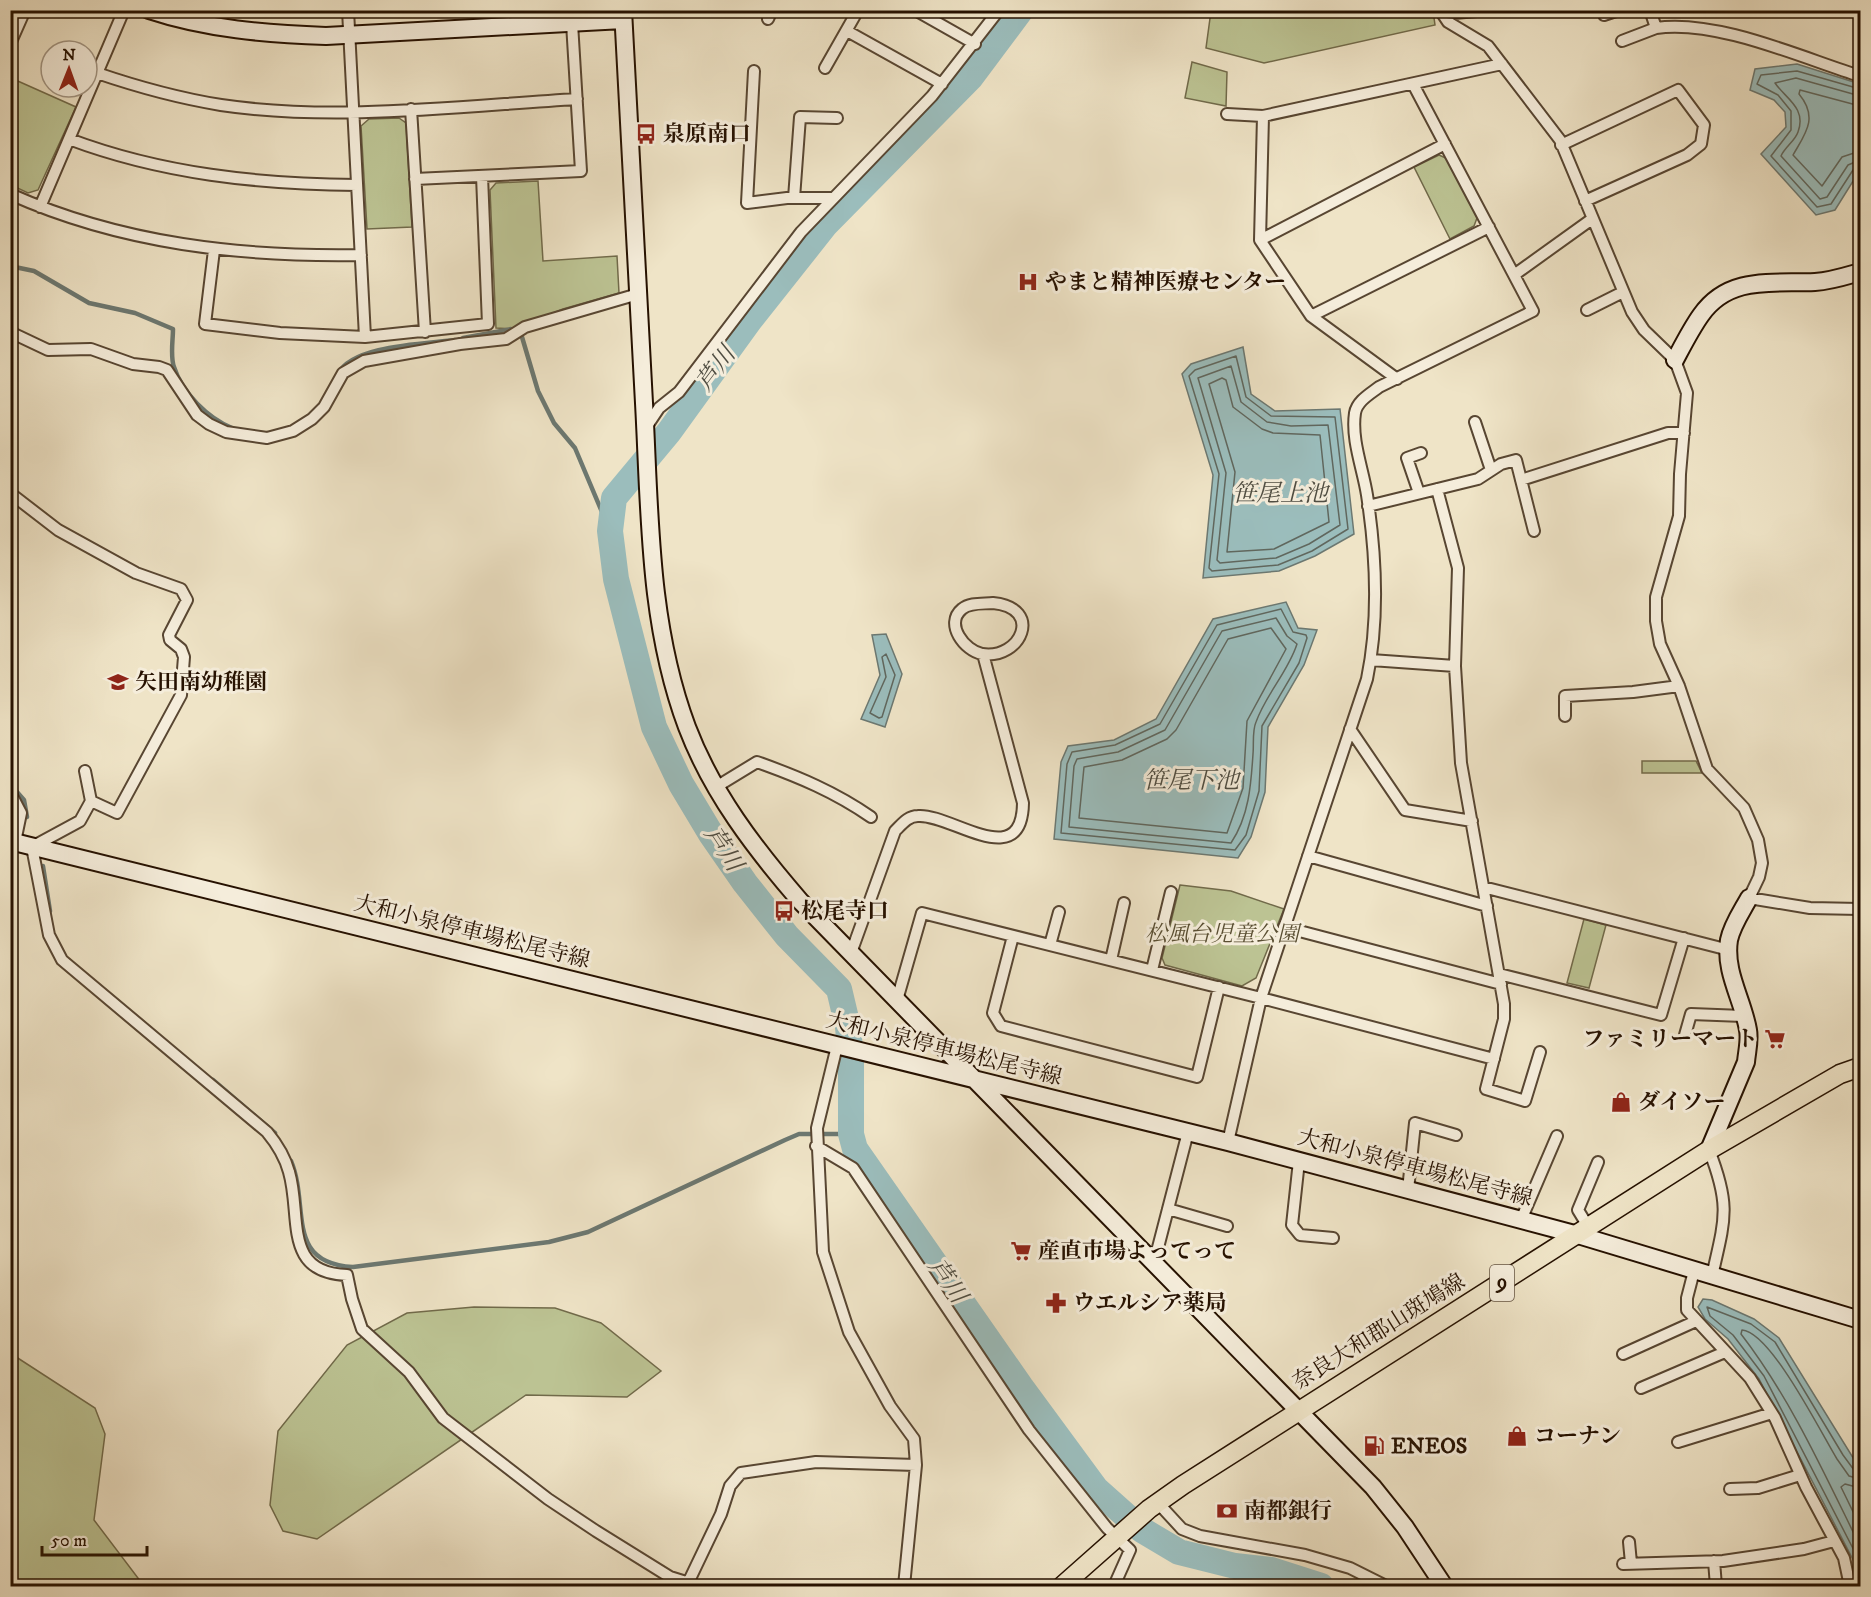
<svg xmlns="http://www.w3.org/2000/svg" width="1871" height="1597" font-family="'IM FELL DW Pica','Noto Serif JP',serif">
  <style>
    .green { fill: #bcc393; stroke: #716a4a; stroke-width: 1.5 }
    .water { fill: #9bbdbc; stroke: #6c7871; stroke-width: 1.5 }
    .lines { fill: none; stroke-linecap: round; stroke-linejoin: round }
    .shore { stroke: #60675e; stroke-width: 1.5 }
    .stream { stroke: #6c7871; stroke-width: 4.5 }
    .river { stroke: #9bbdbc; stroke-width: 26 }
    .street-casing { stroke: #584632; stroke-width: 14 }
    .secondary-casing { stroke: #261100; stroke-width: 20 }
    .primary-casing { stroke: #261100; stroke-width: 21 }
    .street { stroke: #f5eddb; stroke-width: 10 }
    .secondary { stroke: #f5eddb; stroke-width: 16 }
    .primary { stroke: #efe4c7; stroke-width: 18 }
    .labels { text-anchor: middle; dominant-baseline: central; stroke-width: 6; stroke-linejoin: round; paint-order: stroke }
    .shield { fill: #f5eddb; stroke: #645342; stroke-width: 1.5 }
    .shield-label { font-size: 21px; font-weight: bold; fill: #261100 }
    .poi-label { font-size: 22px; font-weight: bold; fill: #261100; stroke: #f5eddb; text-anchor: start }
    .street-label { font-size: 22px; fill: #261100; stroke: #f5eddb }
    .park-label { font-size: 22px; font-style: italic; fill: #5a4f33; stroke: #f5eddb }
    .water-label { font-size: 24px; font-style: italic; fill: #4f4d42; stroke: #f5eddb }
  </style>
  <rect width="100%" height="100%" fill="#efe4c7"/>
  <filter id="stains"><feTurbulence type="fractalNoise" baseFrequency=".00333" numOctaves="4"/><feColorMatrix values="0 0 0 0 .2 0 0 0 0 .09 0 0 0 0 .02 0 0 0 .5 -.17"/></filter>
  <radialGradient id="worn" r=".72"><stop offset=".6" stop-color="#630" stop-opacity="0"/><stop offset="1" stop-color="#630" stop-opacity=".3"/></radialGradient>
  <!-- green -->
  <path class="green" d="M 1211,11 L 1433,11 L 1435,25 L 1264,63 L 1206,48 Z
    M 1192,62 L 1227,72 L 1226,106 L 1185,98 Z
    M 11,78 L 76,107 L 38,190 L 28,193 L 11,185 Z
    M 399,118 L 406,123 L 412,227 L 367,229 L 361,126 L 369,119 Z
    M 1439,155 L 1448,159 L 1477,218 L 1474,226 L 1450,239 L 1414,167 Z
    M 538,181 L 543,261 L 617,256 L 619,293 L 563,309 L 513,329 L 496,328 L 490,190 L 496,183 Z
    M 1642,761 L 1696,761 L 1702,773 L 1642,773 Z
    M 1180,885 L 1231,891 L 1284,909 L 1256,978 L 1242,986 L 1165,965 L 1162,958 Z
    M 1584,919 L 1606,925 L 1589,988 L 1567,983 Z
    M 474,1307 L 555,1308 L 601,1323 L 661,1371 L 627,1397 L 526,1395 L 317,1539 L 283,1531 L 270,1505 L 278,1431 L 347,1345 L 407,1313 Z
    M 10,1353 L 95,1408 L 105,1434 L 94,1520 L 144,1586 L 11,1586 Z"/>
  <!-- water -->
  <path class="water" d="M 1797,64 L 1860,84 L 1860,170 L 1835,210 L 1816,215 L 1761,154 L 1786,127 L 1785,112 L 1774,100 L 1750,90 L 1755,69 Z
    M 1243,347 L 1251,394 L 1275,411 L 1340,409 L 1354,534 L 1315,556 L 1279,571 L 1203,578 L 1213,475 L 1182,374 L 1191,364 Z
    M 1286,602 L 1298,628 L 1317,630 L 1304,665 L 1268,727 L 1265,792 L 1251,837 L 1238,858 L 1054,839 L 1061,762 L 1068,746 L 1114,740 L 1156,719 L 1213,619 Z
    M 886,634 L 902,674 L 885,727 L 861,719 L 880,675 L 872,635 Z
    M 1703,1299 L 1712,1300 L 1754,1319 L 1779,1338 L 1860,1469 L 1860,1573 L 1759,1379 L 1728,1339 L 1705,1319 L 1698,1307 Z
    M 1137,1580 L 1179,1586 L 1121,1586 L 1122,1584 Z"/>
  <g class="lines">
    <!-- shore -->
    <path class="shore" d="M 1860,89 L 1797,71 L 1761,75 L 1757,84 L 1778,95 L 1791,111 L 1791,130 L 1771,156 L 1817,207 L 1831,204 L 1853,170 L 1860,167
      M 1860,96 L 1796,78 L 1775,83 C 1785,98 1807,108 1798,132 C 1795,141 1785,147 1781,156 L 1820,199 L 1827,197 L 1848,165 L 1860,160
      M 1860,106 L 1800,90 L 1799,94 C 1819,118 1805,134 1793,155 L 1822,186 L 1842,157 L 1860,151
      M 1236,356 L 1246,397 L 1271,416 L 1335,417 L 1348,529 L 1312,551 L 1278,565 L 1212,571 L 1209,568 L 1219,474 L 1189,376 L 1195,370 Z
      M 1231,366 L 1241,402 L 1267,422 L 1291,426 L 1328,425 L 1340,525 L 1309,544 L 1276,558 L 1220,563 L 1217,560 L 1226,473 L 1198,378 Z
      M 1222,378 L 1226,380 L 1233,407 L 1262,429 L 1273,433 L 1320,435 L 1329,522 L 1274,549 L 1227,552 L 1235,472 L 1209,384 Z
      M 1281,609 L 1293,632 L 1306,635 L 1307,638 L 1299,663 L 1262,726 L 1259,791 L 1246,835 L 1235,850 L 1061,833 L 1067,764 L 1072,752 L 1115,745 L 1160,724 L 1217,625 Z
      M 1276,618 L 1287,636 L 1297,644 C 1288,672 1266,694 1256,722 C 1252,731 1254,744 1253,754 C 1251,785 1249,816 1231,843 L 1069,827 L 1074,766 L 1077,759 L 1118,752 L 1165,730 L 1222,631 Z
      M 1271,628 L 1286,649 L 1247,721 L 1243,788 L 1227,833 L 1079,818 L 1084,767 L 1122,760 L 1167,739 L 1176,730 L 1228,639 Z
      M 886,654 L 895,675 L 882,717 L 879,718 L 870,713 L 886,677 L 882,657 Z
      M 1860,1472 L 1854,1470 L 1843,1455 L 1775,1342 L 1751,1324 L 1707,1307 L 1710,1316 L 1733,1335 L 1764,1376 L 1860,1562
      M 1860,1479 L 1849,1476 L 1837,1459 C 1821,1433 1771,1332 1742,1330 L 1741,1334 C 1791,1399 1824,1473 1860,1546
      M 1860,1488 L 1845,1484 L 1841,1487 L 1860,1526"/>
    <!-- stream -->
    <path class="stream" d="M 10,266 L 34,271 L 89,303 L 135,313 L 173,329 C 173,341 170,356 174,367 C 182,393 208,418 232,428
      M 463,338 L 511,329 L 522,337 L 538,391 L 554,423 L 575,448 L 610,531
      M 338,374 C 352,345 425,344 455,340
      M 10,784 L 24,800 L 27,817
      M 43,866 L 50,911
      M 213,1080 L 275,1133
      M 291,1161 C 310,1206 284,1263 353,1267 L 549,1242 L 588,1232 L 785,1140 L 799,1134 L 851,1134"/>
    <!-- river -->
    <path class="river" d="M 1021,10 L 971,77 L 826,224 L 750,320 L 669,432 L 614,498 L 610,531 L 616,579 L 654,727 L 681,784 L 711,834 L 745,883 L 787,936 L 839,989 L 848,1027 L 851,1060 L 851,1134 L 855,1149 L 1021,1387 L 1096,1489 L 1142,1530 L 1179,1552 L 1235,1566 L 1271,1570 L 1321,1586"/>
    <!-- street casing -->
    <g class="street-casing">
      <path id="street" d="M 348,10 L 365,337
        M 520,10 L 521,26
        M 915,10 L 975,44
        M 1440,10 L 1448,22 L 1488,46 L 1560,140 L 1632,312 L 1644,330 L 1675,360 L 1687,393 L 1680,474 L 1679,516 L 1656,597 L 1656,621 L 1660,644 L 1679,686 L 1707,769 L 1744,808 L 1758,840 L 1762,863 L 1759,877 L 1749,898 L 1810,908 L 1860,909
        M 1650,10 L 1656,28 C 1717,19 1802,58 1860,76
        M 1443,14 L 1488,10
        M 1604,15 L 1619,10
        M 768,19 L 772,10
        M 847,31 L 942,84
        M 1622,41 L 1656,28
        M 10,44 L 25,10
        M 825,68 L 858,10
        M 754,71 L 747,203 L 787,198 L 832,198
        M 97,73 C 138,87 178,98 221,105 C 336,122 461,106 577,99
        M 411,109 L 425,332
        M 1227,114 L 1263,116
        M 69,139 C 162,174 258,184 357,185
        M 1561,145 L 1678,90 L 1704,125 L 1701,144 L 1687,155 L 1585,201
        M 415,179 L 581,171 L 572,23
        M 10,194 C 122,244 241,257 361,255
        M 794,198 L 800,117 L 837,118
        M 40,207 L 124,10
        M 1260,240 L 1445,144
        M 214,250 L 205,324 L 280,333 L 365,337 L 488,324 L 482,176
        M 1514,275 L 1592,219
        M 1587,310 L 1623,292
        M 1311,316 L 1489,227
        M 10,332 L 48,350 L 91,349 L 133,364 L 159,367 L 167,370 L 197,415 L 209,424 L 226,432 L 267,438 L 293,431 L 312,419 L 324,407 L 343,373 L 364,361 L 460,344 L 506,339 L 525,327 L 638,294
        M 1397,379 L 1311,316 L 1260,240 L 1263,116 L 1502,64
        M 1475,422 L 1491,470
        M 645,429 L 659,408 L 679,392 L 801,232 L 932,96 L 999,10
        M 1521,480 L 1668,433 L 1684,433
        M 1437,489 L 1458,568 L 1455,666 L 1461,763 L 1504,1004 L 1504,1019 L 1486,1089 L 1525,1101 L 1540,1052
        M 10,493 L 58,530 L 136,573 L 181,589 L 187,600 L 169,635 L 170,640 L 181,649 L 184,657 L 181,695 L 117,813 L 91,801 L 85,771
        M 1419,493 L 1407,458 L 1421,453
        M 1368,506 L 1478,479 L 1501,464 L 1516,460 L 1534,531
        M 993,603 C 1044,608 1021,660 982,654 C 965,651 944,624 962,609 C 970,602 983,604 993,603 Z
        M 1371,660 L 1455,666
        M 1565,716 L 1565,696 L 1633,692 L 1679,686
        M 1350,729 L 1405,810 L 1472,821
        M 716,787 L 757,762 C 799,777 835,792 871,817
        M 10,792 L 21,813 L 15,842
        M 91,801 L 80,821 L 32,847 L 49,935 L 62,960 L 267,1132 C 277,1144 285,1157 289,1172 C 302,1216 282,1273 347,1275 L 352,1299 L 362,1329 L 409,1372 L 443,1418 L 548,1499 L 596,1531 L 670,1577 L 699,1586
        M 1308,856 L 1487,906
        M 1483,887 L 1729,950
        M 1284,927 L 1501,984
        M 1013,936 L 993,1013 L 1001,1026 L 1197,1077 L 1219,987
        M 1050,945 L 1059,912
        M 851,953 L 895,831 C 902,824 908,816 918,816 C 950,813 1022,874 1023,803 L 983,654
        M 1111,960 L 1124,903
        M 1152,970 L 1171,892
        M 1499,974 L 1661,1015 L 1684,938
        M 897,1000 L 922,913 L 1261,998 L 1494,1059
        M 1685,1035 L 1691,1014 L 1743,1016
        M 837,1046 L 817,1128 L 823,1252 L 849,1332 L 890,1406 L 914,1439 L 916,1465 L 904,1586
        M 1228,1142 L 1261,998 L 1367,679 C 1379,621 1376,554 1367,495 C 1363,469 1351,440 1355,413 C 1357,401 1370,394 1379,387 L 1533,311 L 1413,84
        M 816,1146 L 853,1168 L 1029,1430 L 1107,1528 L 1130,1550 L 1114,1586
        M 1709,1150 C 1731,1206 1725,1219 1712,1276
        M 1299,1161 L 1292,1225 L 1300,1235 L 1333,1238
        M 1408,1190 L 1415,1123 L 1456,1135
        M 1168,1209 L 1227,1226
        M 1521,1220 L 1557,1136
        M 1589,1228 L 1578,1210 L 1598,1162
        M 1154,1263 L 1188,1132
        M 1694,1271 L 1687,1298 L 1687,1310 L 1750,1378 L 1775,1418 L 1806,1487 L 1844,1558 L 1850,1586
        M 1623,1354 L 1696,1321
        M 1641,1388 L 1725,1352
        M 1678,1442 L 1772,1413
        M 1730,1489 L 1758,1488 L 1800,1475
        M 1158,1503 L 1182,1529 L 1200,1536 L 1305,1555 L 1350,1568 L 1386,1586
        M 1629,1542 L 1631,1563
        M 1714,1561 L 1716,1586
        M 1623,1564 L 1723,1561 L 1804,1549 L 1834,1541
        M 688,1583 L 721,1514 L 730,1486 L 741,1473 L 816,1462 L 916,1465"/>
    </g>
    <!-- secondary casing -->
    <g class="secondary-casing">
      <path id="secondary" d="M 149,10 C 206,29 267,34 326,36 L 623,20
        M 623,10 C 630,141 637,272 644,403 C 650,512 648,623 687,727 C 712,793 755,849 801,902 L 1373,1487 L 1405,1527 L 1444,1586
        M 1675,360 C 1683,345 1691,329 1701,315 C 1729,275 1773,284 1815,282 C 1831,281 1846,276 1860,272
        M 10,841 L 1228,1142 L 1578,1235 L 1860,1320
        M 1709,1150 L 1746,1062 C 1747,1051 1750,1040 1748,1030 C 1743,1000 1724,972 1729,940 C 1732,925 1742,911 1749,898"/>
    </g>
    <!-- primary casing -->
    <g class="primary-casing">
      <path id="primary" d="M 1062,1586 L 1149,1509 L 1183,1485 L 1709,1150 L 1840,1074 L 1860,1067"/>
    </g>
    <!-- street -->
    <use href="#street" class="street"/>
    <!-- secondary -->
    <use href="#secondary" class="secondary"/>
    <!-- primary -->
    <use href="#primary" class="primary"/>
  </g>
  <!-- icons -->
  <defs>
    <g id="bus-bare" transform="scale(1.62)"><path d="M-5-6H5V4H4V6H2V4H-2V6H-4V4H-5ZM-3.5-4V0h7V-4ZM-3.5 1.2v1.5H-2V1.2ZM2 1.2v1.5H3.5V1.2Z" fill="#8f2418" stroke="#f5eddb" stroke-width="2.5" paint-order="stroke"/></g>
    <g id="hospital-bare" transform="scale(1.62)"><path d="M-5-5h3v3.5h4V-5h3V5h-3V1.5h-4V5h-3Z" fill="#8f2418" stroke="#f5eddb" stroke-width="2.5" paint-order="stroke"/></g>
    <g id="school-bare" transform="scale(1.62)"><path d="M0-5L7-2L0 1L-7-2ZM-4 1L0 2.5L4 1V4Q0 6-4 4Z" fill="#8f2418" stroke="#f5eddb" stroke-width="2.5" paint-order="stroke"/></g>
    <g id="supermarket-bare" transform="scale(1.62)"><path d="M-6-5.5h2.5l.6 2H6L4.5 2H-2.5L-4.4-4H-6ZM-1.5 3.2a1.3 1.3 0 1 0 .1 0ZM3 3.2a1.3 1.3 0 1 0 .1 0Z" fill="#8f2418" stroke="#f5eddb" stroke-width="2.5" paint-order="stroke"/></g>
    <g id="shop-bare" transform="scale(1.62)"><path d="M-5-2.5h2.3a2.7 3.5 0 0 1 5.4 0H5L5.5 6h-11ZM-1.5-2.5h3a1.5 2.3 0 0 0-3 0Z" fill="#8f2418" stroke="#f5eddb" stroke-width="2.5" paint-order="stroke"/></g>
    <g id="pharmacy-bare" transform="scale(1.62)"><path d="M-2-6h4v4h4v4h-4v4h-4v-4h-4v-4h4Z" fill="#8f2418" stroke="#f5eddb" stroke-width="2.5" paint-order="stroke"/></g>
    <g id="fuel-bare" transform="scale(1.62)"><path d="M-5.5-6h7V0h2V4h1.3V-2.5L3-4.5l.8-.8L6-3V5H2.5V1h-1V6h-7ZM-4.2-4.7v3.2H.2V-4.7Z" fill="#8f2418" stroke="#f5eddb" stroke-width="2.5" paint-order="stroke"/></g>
    <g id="bank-bare" transform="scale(1.62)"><path d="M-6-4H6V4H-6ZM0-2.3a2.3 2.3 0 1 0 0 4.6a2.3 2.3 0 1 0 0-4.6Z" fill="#8f2418" stroke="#f5eddb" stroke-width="2.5" paint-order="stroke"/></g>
  </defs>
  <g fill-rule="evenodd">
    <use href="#bus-bare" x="646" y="134"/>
    <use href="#hospital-bare" x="1028" y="282"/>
    <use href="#school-bare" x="118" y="682"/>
    <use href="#bus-bare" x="784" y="911"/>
    <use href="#supermarket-bare" x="1775" y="1039"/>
    <use href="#shop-bare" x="1621" y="1102"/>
    <use href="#supermarket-bare" x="1021" y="1251"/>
    <use href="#pharmacy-bare" x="1056" y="1303"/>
    <use href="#shop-bare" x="1517" y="1436"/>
    <use href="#fuel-bare" x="1374" y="1446"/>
    <use href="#bank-bare" x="1227" y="1511"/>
  </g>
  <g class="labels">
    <!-- shield labels -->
    <rect class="shield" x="1490" y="1265" width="24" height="36" rx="4.5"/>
    <g class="shield-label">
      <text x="1502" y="1283">9</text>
    </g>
    <!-- poi labels -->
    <g class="poi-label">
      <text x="663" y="134">泉原南口</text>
      <text x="1045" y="282">やまと精神医療センター</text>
      <text x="135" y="682">矢田南幼稚園</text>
      <text x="801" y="911">松尾寺口</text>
      <text x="1758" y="1039" text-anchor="end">ファミリーマート</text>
      <text x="1638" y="1102">ダイソー</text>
      <text x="1038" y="1251">産直市場よってって</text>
      <text x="1073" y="1303">ウエルシア薬局</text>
      <text x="1534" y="1436">コーナン</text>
      <text x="1391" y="1446">ENEOS</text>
      <text x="1244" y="1511">南都銀行</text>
    </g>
    <!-- street labels -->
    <g class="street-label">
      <text transform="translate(472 932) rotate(14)">大和小泉停車場松尾寺線</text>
      <text transform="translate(944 1049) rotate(14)">大和小泉停車場松尾寺線</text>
      <text transform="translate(1415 1168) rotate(15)">大和小泉停車場松尾寺線</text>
      <text transform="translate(1379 1332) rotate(-32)">奈良大和郡山斑鳩線</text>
    </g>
    <!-- park labels -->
    <g class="park-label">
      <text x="1222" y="934">松風台児童公園</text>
    </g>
    <!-- water labels -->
    <g class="water-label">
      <text transform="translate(716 369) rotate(-53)">芦川</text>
      <text x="1280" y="494">笹尾上池</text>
      <text x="1191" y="781">笹尾下池</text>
      <text transform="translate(723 849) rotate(57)">芦川</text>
      <text transform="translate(947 1281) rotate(55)">芦川</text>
    </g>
  </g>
  <!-- margin -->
  <rect width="1871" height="1597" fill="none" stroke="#efe4c7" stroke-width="36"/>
  <rect x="12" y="12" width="1847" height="1573" fill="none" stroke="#261100" stroke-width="3"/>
  <rect x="18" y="18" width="1835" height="1561" fill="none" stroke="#261100" stroke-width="1.5"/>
  <!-- north arrow -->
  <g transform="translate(69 69) rotate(1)"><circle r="28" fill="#f5eddb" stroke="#a29583" stroke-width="1.5"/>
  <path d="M0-4.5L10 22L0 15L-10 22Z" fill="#8f2418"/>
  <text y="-9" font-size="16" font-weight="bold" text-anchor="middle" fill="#261100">N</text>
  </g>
  <!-- scale -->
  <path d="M42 1546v9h105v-9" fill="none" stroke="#261100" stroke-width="3"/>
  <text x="51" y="1546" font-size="18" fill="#261100" stroke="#f5eddb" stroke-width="4.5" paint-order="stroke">50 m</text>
  <rect width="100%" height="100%" filter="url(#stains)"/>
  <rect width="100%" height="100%" fill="url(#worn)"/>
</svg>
